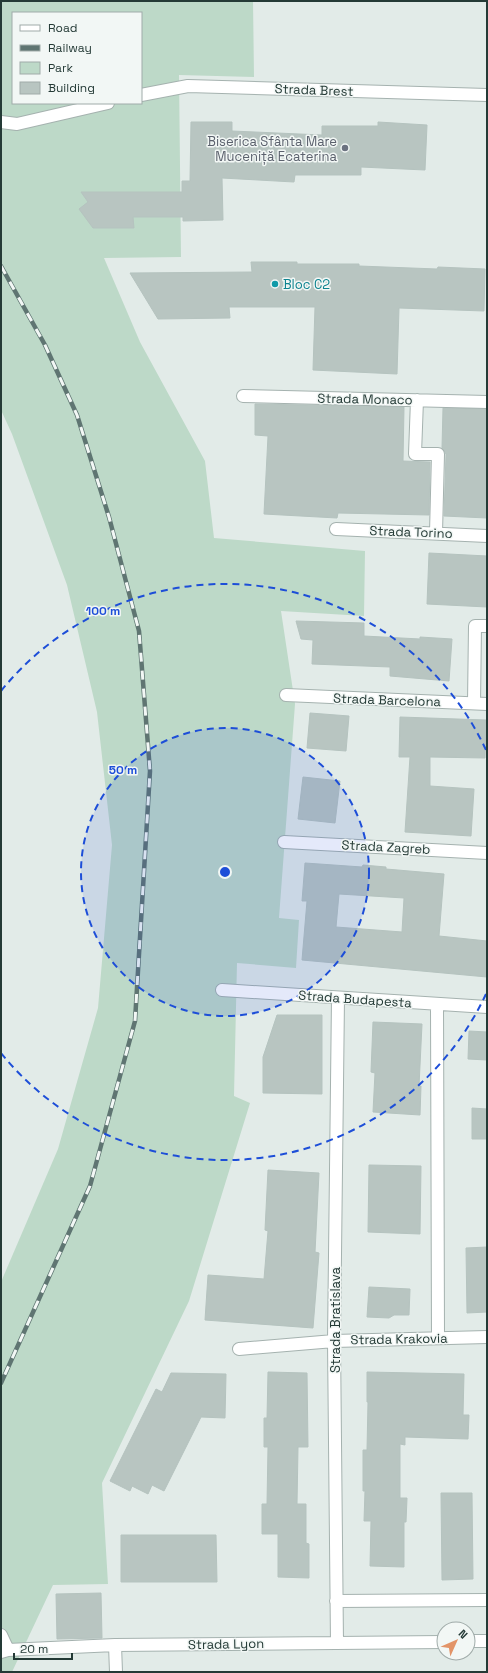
<svg xmlns="http://www.w3.org/2000/svg" width="488" height="1673" font-family="'Space Grotesk',sans-serif">
  <style>
    .green { fill: #bdd9c8; fill-rule: evenodd }
    .building { fill: #b8c5c1; stroke: #b5c3bf; fill-rule: evenodd }
    .lines { fill: none; stroke-linecap: round; stroke-linejoin: round }
    .street-casing { stroke: #a5b2af; stroke-width: 14 }
    .street { stroke: #fff; stroke-width: 12 }
    .rail-casing { stroke: #5f7572; stroke-width: 4.5 }
    .rail { stroke: #f2f7f5; stroke-width: 3; stroke-dasharray: 9; stroke-linecap: butt }
    .ring { fill: none; stroke: #1d4ed8; stroke-width: 2; stroke-dasharray: 7 5 }
    .worship-dot { fill: #6b7280; stroke: #f2f7f5; stroke-width: 1.5 }
    .culture-dot { fill: #0f9aa8; stroke: #f2f7f5; stroke-width: 1.5 }
    .labels { text-anchor: middle; dominant-baseline: central; stroke-width: 3; stroke-linejoin: round; paint-order: stroke }
    .street-label { font-size: 13px; fill: #243a36; stroke: #f2f7f5 }
    .worship-label { font-size: 13px; fill: #5b616d; stroke: #f2f7f5; text-anchor: end }
    .culture-label { font-size: 13px; fill: #0d838f; stroke: #f2f7f5; text-anchor: start }
    .centre { fill: #1d4ed8; stroke: #f2f7f5; stroke-width: 2 }
    .ring-label { font-size: 12px; text-anchor: middle; font-weight: bold; fill: #1d4ed8; stroke: #f2f7f5; stroke-width: 3; stroke-linejoin: round; paint-order: stroke }
  </style>
  <rect width="100%" height="100%" fill="#e2ebe8"/>
  <!-- green -->
  <path class="green" d="M 1,1 L 253,1 L 254,77 L 179,75 L 181,257 L 104,258 L 140,342 L 205,461 L 214,538 L 365,551 L 364,616 L 281,611 L 295,704 L 279,918 L 299,920 L 296,968 L 237,963 L 234,1096 L 250,1103 L 189,1301 L 102,1483 L 108,1584 L 53,1585 L 12,1672 L 1,1672 L 1,1282 L 58,1149 L 98,1008 L 112,845 L 97,712 L 67,585 L 12,434 L 1,410 ZM 13,13 L 141,13 L 141,103 L 13,103 Z"/>
  <!-- building -->
  <path class="building" d="M 191,122 L 232,122 L 232,131 L 322,135 L 322,126 L 378,126 L 378,122 L 427,125 L 425,170 L 361,167 L 361,175 L 295,175 L 294,182 L 222,178 L 223,220 L 183,221 L 183,217 L 133,217 L 134,228 L 93,228 L 79,209 L 88,202 L 81,192 L 182,192 L 182,181 L 190,181 Z
    M 251,262 L 297,262 L 297,264 L 359,264 L 359,266 L 437,269 L 438,267 L 485,269 L 484,311 L 399,308 L 397,374 L 313,370 L 315,307 L 229,307 L 230,318 L 158,319 L 130,273 L 252,272 Z
    M 255,404 L 404,407 L 403,461 L 430,462 L 429,515 L 338,513 L 337,518 L 264,514 L 268,436 L 255,435 Z
    M 443,408 L 487,409 L 487,518 L 444,516 L 446,454 L 442,448 Z
    M 429,553 L 487,556 L 487,607 L 427,604 Z
    M 296,621 L 364,623 L 364,636 L 420,639 L 420,637 L 452,639 L 449,681 L 390,676 L 390,667 L 312,664 L 313,640 L 301,639 Z
    M 310,713 L 349,716 L 346,751 L 307,748 Z
    M 400,717 L 486,720 L 485,758 L 430,757 L 430,786 L 474,789 L 471,836 L 405,832 L 410,757 L 399,757 Z
    M 303,777 L 340,781 L 335,823 L 298,819 Z
    M 305,863 L 362,867 L 363,865 L 386,867 L 386,869 L 444,874 L 439,936 L 487,941 L 487,977 L 302,960 L 307,901 L 302,901 ZM 339,894 L 404,898 L 402,932 L 336,927 Z
    M 277,1015 L 322,1015 L 322,1094 L 263,1093 L 263,1057 Z
    M 373,1022 L 422,1024 L 419,1086 L 421,1086 L 420,1115 L 373,1112 L 375,1073 L 371,1072 Z
    M 469,1031 L 487,1032 L 487,1060 L 468,1059 Z
    M 472,1108 L 487,1109 L 487,1139 L 472,1139 Z
    M 369,1165 L 421,1166 L 420,1234 L 368,1232 Z
    M 268,1170 L 319,1173 L 315,1252 L 319,1253 L 313,1328 L 205,1320 L 208,1275 L 264,1279 L 268,1231 L 265,1230 Z
    M 487,1247 L 487,1312 L 467,1313 L 466,1248 Z
    M 369,1287 L 410,1289 L 409,1315 L 394,1315 L 389,1318 L 367,1317 Z
    M 268,1372 L 307,1373 L 308,1447 L 298,1447 L 297,1504 L 306,1504 L 306,1543 L 309,1544 L 309,1578 L 278,1577 L 278,1534 L 262,1534 L 262,1504 L 267,1504 L 268,1447 L 264,1447 L 264,1418 L 267,1418 Z
    M 367,1372 L 464,1374 L 463,1415 L 469,1415 L 468,1439 L 405,1437 L 405,1445 L 400,1444 L 400,1498 L 407,1498 L 406,1522 L 404,1522 L 404,1567 L 370,1566 L 371,1521 L 364,1521 L 365,1491 L 363,1491 L 363,1450 L 367,1450 L 368,1402 L 367,1402 Z
    M 171,1373 L 226,1374 L 225,1418 L 201,1417 L 164,1491 L 152,1485 L 148,1494 L 132,1486 L 130,1491 L 110,1481 L 156,1389 L 162,1392 Z
    M 441,1493 L 472,1493 L 473,1579 L 442,1580 Z
    M 121,1535 L 216,1535 L 217,1582 L 121,1582 Z
    M 101,1593 L 102,1638 L 57,1639 L 56,1594 Z"/>
  <g class="lines">
    <!-- street casing -->
    <g class="street-casing">
      <path id="street" d="M 141,95 L 188,86 L 487,95
        M 1,122 L 17,124 L 108,103
        M 243,396 L 487,402
        M 417,400 L 415,454 L 438,454 L 436,533
        M 336,529 L 487,536
        M 286,695 L 487,704
        M 474,703 L 475,626 L 487,626
        M 284,842 L 487,853
        M 222,990 L 487,1007
        M 437,1004 L 438,1338
        M 239,1349 L 334,1341 L 487,1337
        M 336,1601 L 487,1600
        M 1,1635 L 8,1650
        M 468,1641 L 487,1641
        M 337,1643 L 334,1341 L 338,998
        M 115,1645 L 116,1672
        M 1,1652 L 8,1650 L 115,1645 L 444,1642"/>
    </g>
    <!-- street -->
    <use href="#street" class="street"/>
    <!-- rail casing -->
    <g class="rail-casing">
      <path id="rail" d="M 1,266 L 45,345 L 77,415 L 109,517 L 139,631 L 150,771 L 135,1021 L 90,1186 L 1,1383"/>
    </g>
    <!-- rail -->
    <use href="#rail" class="rail"/>
  </g>
  <!-- distance rings -->
  <circle cx="225" cy="872" r="144" fill="#1d4ed8" fill-opacity=".12"/>
  <g class="ring">
    <circle cx="225" cy="872" r="144"/>
    <path d="M486 994A288 288 0 0 1 1 1053M1 691A288 288 0 0 1 486 750"/>
  </g>
  <!-- markers -->
  <circle class="worship-dot" cx="345" cy="148" r="4"/>
  <circle class="culture-dot" cx="275" cy="284" r="4"/>
  <g class="labels">
    <!-- street labels -->
    <g class="street-label">
      <text transform="translate(314 90) rotate(2)">Strada Brest</text>
      <text transform="translate(365 399) rotate(1)">Strada Monaco</text>
      <text transform="translate(411 532) rotate(2)">Strada Torino</text>
      <text transform="translate(387 700) rotate(2)">Strada Barcelona</text>
      <text transform="translate(386 847) rotate(3)">Strada Zagreb</text>
      <text transform="translate(355 999) rotate(4)">Strada Budapesta</text>
      <text transform="translate(335 1320) rotate(-90)">Strada Bratislava</text>
      <text transform="translate(399 1339) rotate(-1)">Strada Krakovia</text>
      <text transform="translate(226 1644) rotate(-1)">Strada Lyon</text>
    </g>
    <!-- worship labels -->
    <g class="worship-label">
      <text x="337" y="141">Biserica Sfânta Mare<tspan x="337" dy="15">Muceniță Ecaterina</tspan></text>
    </g>
    <!-- culture labels -->
    <g class="culture-label">
      <text x="283" y="284">Bloc C2</text>
    </g>
  </g>
  <circle cx="225" cy="872" r="6" class="centre"/>
  <g class="ring-label">
    <text x="103" y="615">100 m</text>
    <text x="123" y="774">50 m</text>
  </g>
  <!-- border -->
  <rect width="488" height="1673" fill="none" stroke="#243a36" stroke-width="4"/>
  <!-- legend -->
  <rect x="12" y="12" width="130" height="92" fill="#f2f7f5" stroke="#a0aba9"/>
  <rect x="20" y="25" width="20" height="6" fill="#ffffff" stroke="#a0aba9"/>
  <text x="48" y="32" font-size="12" fill="#243a36">Road</text>
  <rect x="20" y="45" width="20" height="6" fill="#5f7572" stroke="#a0aba9"/>
  <text x="48" y="52" font-size="12" fill="#243a36">Railway</text>
  <rect x="20" y="62" width="20" height="12" fill="#bdd9c8" stroke="#a0aba9"/>
  <text x="48" y="72" font-size="12" fill="#243a36">Park</text>
  <rect x="20" y="82" width="20" height="12" fill="#b8c5c1" stroke="#a0aba9"/>
  <text x="48" y="92" font-size="12" fill="#243a36">Building</text>
  <!-- north arrow -->
  <g transform="translate(456 1641) rotate(45)"><circle r="19" fill="#f2f7f5" stroke="#a0aba9"/>
  <path d="M0-3L7 15L0 10L-7 15Z" fill="#e29468"/>
  <text y="-6" font-size="11" font-weight="bold" text-anchor="middle" fill="#243a36">N</text>
  </g>
  <!-- scale -->
  <path d="M14 1653v6h58v-6" fill="none" stroke="#243a36" stroke-width="2"/>
  <text x="20" y="1653" font-size="12" fill="#243a36" stroke="#f2f7f5" stroke-width="3" paint-order="stroke">20 m</text>
</svg>
